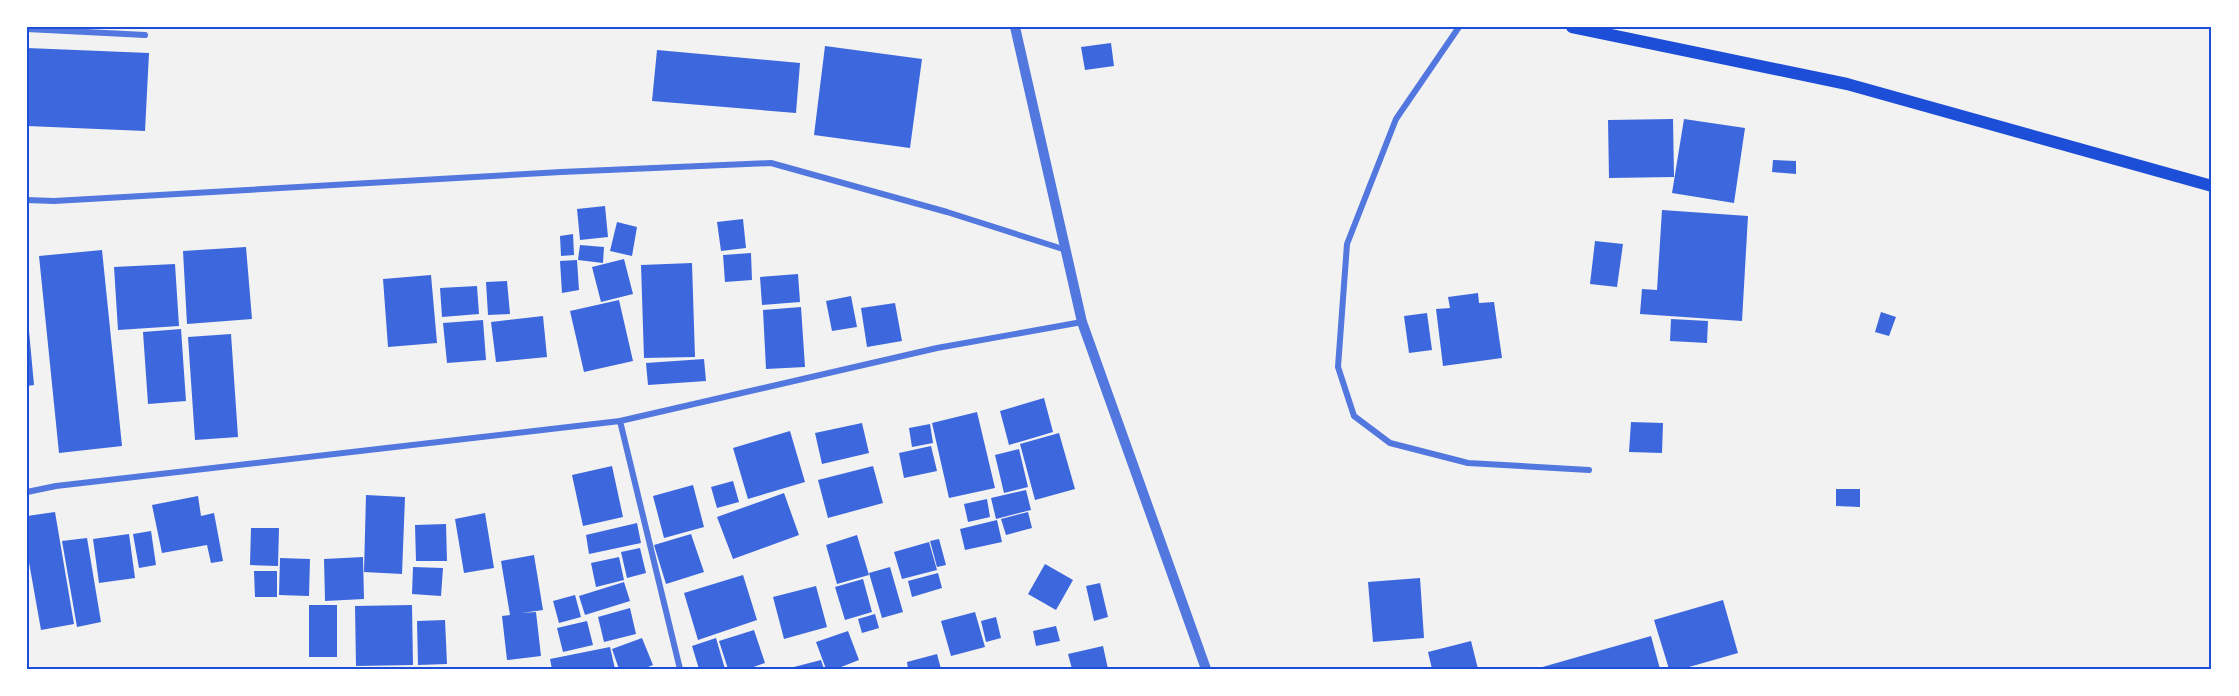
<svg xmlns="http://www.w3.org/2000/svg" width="2239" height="696" font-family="Arial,sans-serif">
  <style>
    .building { fill: #3d67dc }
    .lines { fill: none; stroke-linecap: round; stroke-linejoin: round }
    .minor { stroke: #5277de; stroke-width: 6 }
    .tertiary { stroke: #5277de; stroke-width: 10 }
    .secondary { stroke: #1d4ed8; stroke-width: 12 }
    .neatline { fill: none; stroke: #1d4ed8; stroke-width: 2 }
  </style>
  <rect width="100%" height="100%" fill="#f2f2f2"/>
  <!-- building -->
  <path class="building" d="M 1111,43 L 1114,66 L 1085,70 L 1081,47 Z
    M 825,46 L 922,59 L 910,148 L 814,135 Z
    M 27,48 L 149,53 L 145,131 L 27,126 Z
    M 657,50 L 800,63 L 796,113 L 652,101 Z
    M 1673,119 L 1674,177 L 1609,178 L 1608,120 Z
    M 1684,119 L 1745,128 L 1734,203 L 1672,193 Z
    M 1773,160 L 1796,161 L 1796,174 L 1772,172 Z
    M 605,206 L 608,237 L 580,240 L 577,209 Z
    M 1662,210 L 1748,216 L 1742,321 L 1640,314 L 1642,289 L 1657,290 Z
    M 743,219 L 746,248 L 721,251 L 717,222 Z
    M 617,222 L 637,227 L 632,256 L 610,251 Z
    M 573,234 L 574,255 L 561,256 L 560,236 Z
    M 1595,241 L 1623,244 L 1617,287 L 1590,284 Z
    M 580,245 L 604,247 L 603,263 L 578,260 Z
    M 246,247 L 252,319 L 187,324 L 183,251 Z
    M 102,250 L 122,446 L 59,453 L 39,256 Z
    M 751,253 L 752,280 L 725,282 L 723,255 Z
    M 624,259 L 633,294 L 601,302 L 592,267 Z
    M 577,260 L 579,290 L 562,293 L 560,261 Z
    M 692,263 L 695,357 L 644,358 L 641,265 Z
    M 175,264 L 179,326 L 118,330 L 114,267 Z
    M 798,274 L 800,302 L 762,305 L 760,277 Z
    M 431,275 L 437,343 L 388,347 L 383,279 Z
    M 507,281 L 510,314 L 488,315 L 486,282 Z
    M 477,286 L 479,314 L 442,317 L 440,288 Z
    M 1478,293 L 1479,303 L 1494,302 L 1502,358 L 1443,366 L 1436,309 L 1450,308 L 1448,297 Z
    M 851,296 L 857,327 L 832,331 L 826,301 Z
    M 619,300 L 633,361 L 584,372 L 570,311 Z
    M 895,303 L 902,341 L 867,347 L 861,308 Z
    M 801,307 L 805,367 L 766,369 L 763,310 Z
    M 1881,312 L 1896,317 L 1889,336 L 1875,332 Z
    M 1427,313 L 1432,350 L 1409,353 L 1404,316 Z
    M 543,316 L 547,357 L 496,362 L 491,322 Z
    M 1671,319 L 1708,321 L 1707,343 L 1670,341 Z
    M 483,320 L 486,360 L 447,363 L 443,323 Z
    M 181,329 L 186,401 L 148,404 L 143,332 Z
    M 29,331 L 34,385 L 27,386 L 27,332 Z
    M 231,334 L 238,437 L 195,440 L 188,337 Z
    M 704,359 L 706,381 L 648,385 L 646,363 Z
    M 1044,398 L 1053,432 L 1009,445 L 1000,411 Z
    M 977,412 L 995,488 L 949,498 L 932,423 Z
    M 1631,422 L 1663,423 L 1662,453 L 1629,452 Z
    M 862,423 L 869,453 L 822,464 L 815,433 Z
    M 930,424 L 933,443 L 912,447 L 909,428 Z
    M 790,431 L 805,482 L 748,499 L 733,448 Z
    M 1059,433 L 1075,489 L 1035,500 L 1020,444 Z
    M 931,446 L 937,471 L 904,478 L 899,453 Z
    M 1019,449 L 1028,487 L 1004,493 L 995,455 Z
    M 612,466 L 623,517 L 583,526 L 572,475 Z
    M 873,466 L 883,503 L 828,518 L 818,480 Z
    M 733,481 L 739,502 L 717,508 L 711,487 Z
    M 693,485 L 704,527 L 664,538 L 653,496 Z
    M 1836,489 L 1860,489 L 1860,507 L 1836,506 Z
    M 1026,490 L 1031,510 L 996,519 L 991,498 Z
    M 784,493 L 799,535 L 733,559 L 717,517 Z
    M 366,495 L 405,497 L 402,574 L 364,572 Z
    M 198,496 L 201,516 L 214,513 L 223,561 L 211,563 L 207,545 L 162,553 L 152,505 Z
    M 987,499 L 990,517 L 968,522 L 964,504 Z
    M 55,512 L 74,624 L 41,630 L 27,551 L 27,516 Z
    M 1028,512 L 1032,528 L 1006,535 L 1001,519 Z
    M 485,513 L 494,568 L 464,573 L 455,519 Z
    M 997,520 L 1002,542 L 965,550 L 960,529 Z
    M 637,523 L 641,543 L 589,554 L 586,535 Z
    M 446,524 L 447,561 L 416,561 L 415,525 Z
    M 251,528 L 279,528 L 278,566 L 250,565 Z
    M 151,531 L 156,565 L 139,568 L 133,534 Z
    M 129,534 L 135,578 L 99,583 L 93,539 Z
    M 691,534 L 704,572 L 666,584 L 654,545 Z
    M 857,535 L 869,575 L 837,584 L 826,545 Z
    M 87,538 L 101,622 L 77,627 L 62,541 Z
    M 939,539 L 946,565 L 937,567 L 930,541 Z
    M 929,542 L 937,570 L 902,579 L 894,552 Z
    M 640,548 L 646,573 L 627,578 L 621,552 Z
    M 534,555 L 543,610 L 522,613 L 536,612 L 541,656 L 507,660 L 502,616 L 510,615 L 501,561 Z
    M 363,557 L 364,599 L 325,601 L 324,559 Z
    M 619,557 L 624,580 L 596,587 L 591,563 Z
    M 280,558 L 310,559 L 309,596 L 279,595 Z
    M 1045,564 L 1073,580 L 1056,610 L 1028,594 Z
    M 413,567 L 443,568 L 441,596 L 412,594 Z
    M 890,567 L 903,612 L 882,618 L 869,573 Z
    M 254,571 L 277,571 L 277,597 L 255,597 Z
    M 938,573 L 942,588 L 912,597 L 908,581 Z
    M 743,575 L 757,620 L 698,640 L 684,593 Z
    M 1420,578 L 1424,638 L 1373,642 L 1368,582 Z
    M 863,579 L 872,612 L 845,620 L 835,587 Z
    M 624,582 L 630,601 L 585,615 L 579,596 Z
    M 1100,583 L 1108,617 L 1094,621 L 1086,586 Z
    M 816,586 L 827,627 L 784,639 L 773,597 Z
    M 575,595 L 581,617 L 559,623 L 553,601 Z
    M 1723,600 L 1738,653 L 1682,669 L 1669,669 L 1654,620 Z
    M 309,605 L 337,605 L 337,657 L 309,657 Z
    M 412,605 L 413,665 L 356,666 L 355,606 Z
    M 630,608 L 636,634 L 604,642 L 598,617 Z
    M 975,612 L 985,647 L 951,656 L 941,621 Z
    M 875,614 L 879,628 L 862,633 L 858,619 Z
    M 996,617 L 1001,638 L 986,642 L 981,621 Z
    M 445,620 L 447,664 L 418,665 L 417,621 Z
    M 587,621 L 593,645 L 563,652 L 557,628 Z
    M 1056,626 L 1060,641 L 1036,646 L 1033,631 Z
    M 754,630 L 765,663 L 748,669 L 728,669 L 719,641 Z
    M 848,631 L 859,660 L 836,669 L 826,669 L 816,642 Z
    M 1651,636 L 1660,669 L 1539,669 L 1539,668 Z
    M 642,638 L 653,665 L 643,669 L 619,669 L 612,649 Z
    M 716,638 L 725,669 L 699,669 L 692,646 Z
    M 1471,641 L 1478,669 L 1432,669 L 1428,652 Z
    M 1103,646 L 1108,669 L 1072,669 L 1068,654 Z
    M 610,647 L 615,669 L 552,669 L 550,659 Z
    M 937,654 L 941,669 L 908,669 L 907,662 Z
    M 821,660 L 824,669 L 790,669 L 790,668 Z"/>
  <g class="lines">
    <!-- minor -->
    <path class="minor" d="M 1459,27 L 1396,119 L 1347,244 L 1338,367 L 1354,416 L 1390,443 L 1468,463 L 1589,470
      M 27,29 L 145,35
      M 27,200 L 54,201 L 561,172 L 771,163 L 947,212 L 1066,250
      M 620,421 L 680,669
      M 27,492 L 56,486 L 620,421 L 937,348 L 1082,322"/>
    <!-- tertiary -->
    <path class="tertiary" d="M 1015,27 L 1082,322 L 1206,669"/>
    <!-- secondary -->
    <path class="secondary" d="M 1572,27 L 1847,84 L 2212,186"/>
  </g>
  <!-- border -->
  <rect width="2239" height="696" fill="none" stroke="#ffffff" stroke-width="57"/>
  <rect x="28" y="28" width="2182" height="640" class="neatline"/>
</svg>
